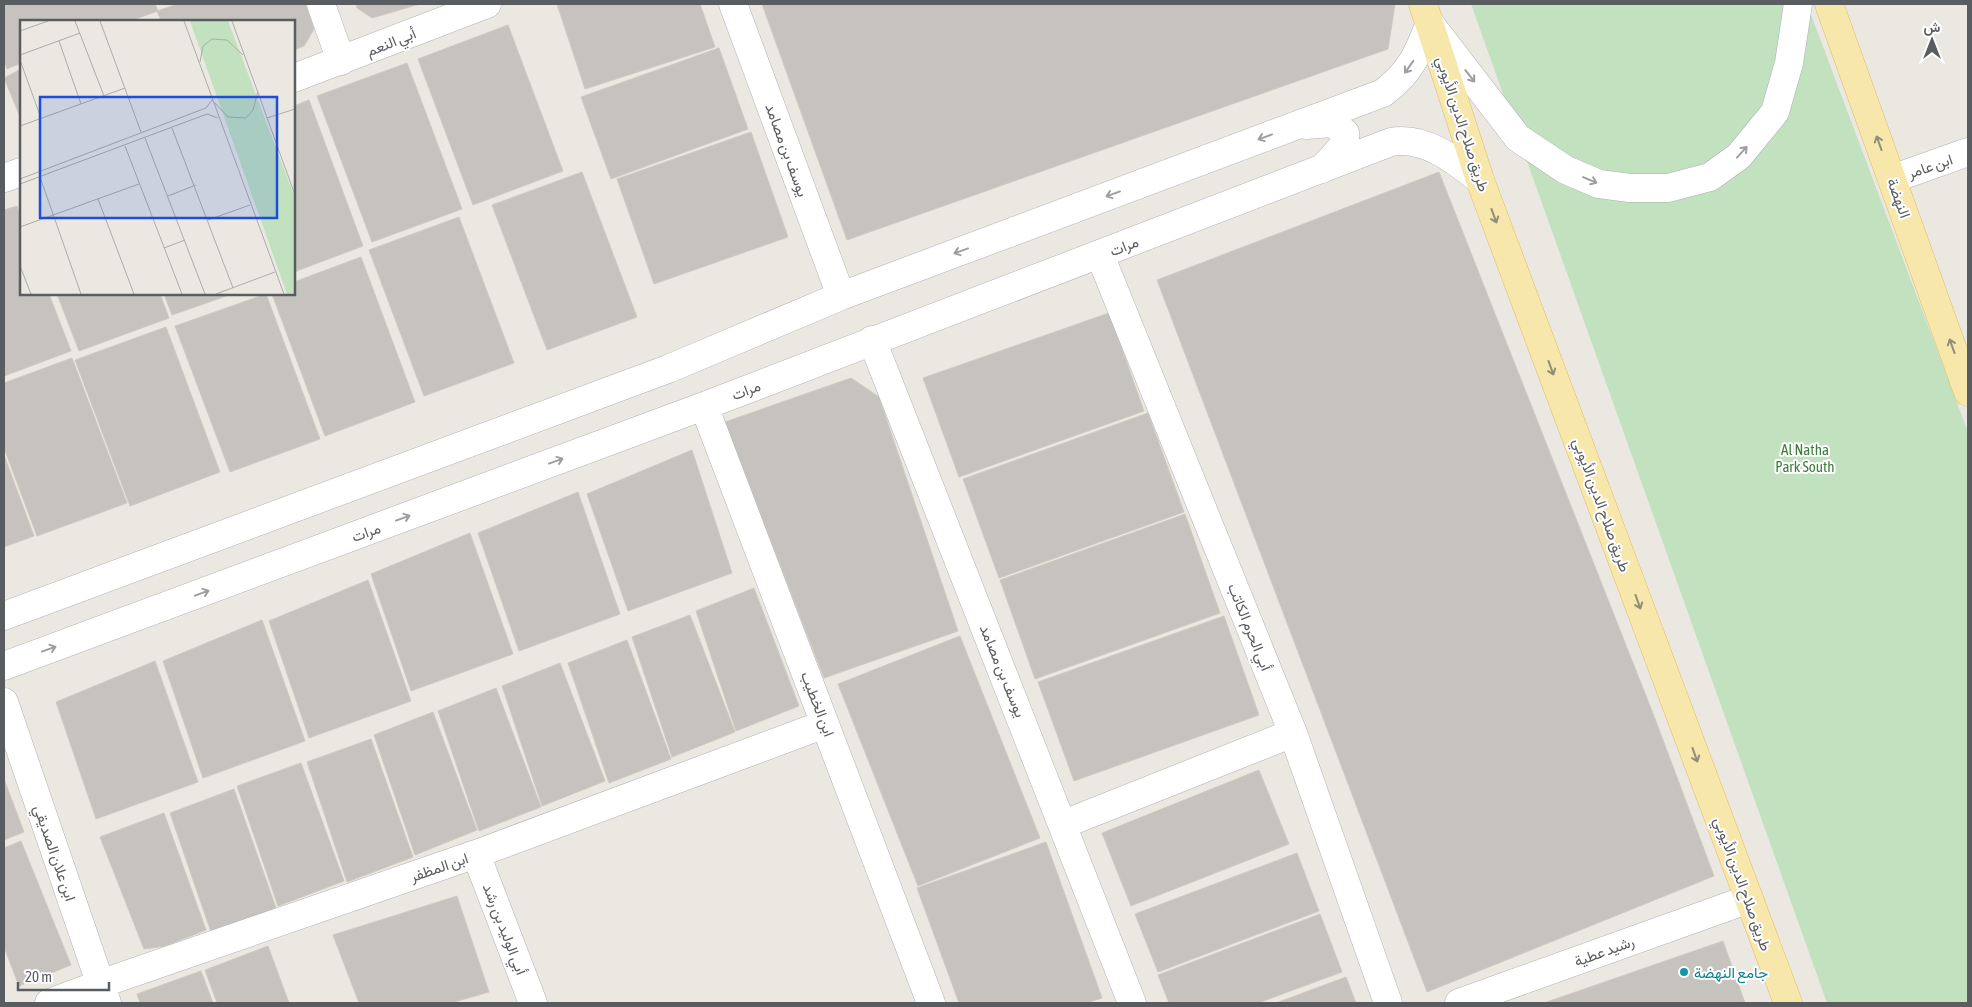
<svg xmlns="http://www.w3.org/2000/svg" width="1972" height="1007" font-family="'Asap Condensed',Vazirmatn,sans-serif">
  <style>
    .green { fill: #c1e1bf }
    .building { fill: #c6c3be; stroke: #cfcac0 }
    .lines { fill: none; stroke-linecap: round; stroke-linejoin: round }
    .minor-casing { stroke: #afb2b5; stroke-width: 29 }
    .major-casing { stroke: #e3ba62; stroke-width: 29 }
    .minor { stroke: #fff; stroke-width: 28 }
    .major { stroke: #f7e7aa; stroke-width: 28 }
    .oneway { stroke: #9c9ea0 }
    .oneway2 { stroke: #918d7a }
    .culture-dot { fill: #0f9aa8; stroke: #fff; stroke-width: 2 }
    .labels { text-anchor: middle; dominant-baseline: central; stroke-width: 4; stroke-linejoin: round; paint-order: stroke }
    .street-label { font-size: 15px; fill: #5a5d60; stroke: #fff }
    .park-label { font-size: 15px; fill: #3c7d3c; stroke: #fff }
    .culture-label { font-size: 15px; fill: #0d838f; stroke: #fff; text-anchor: start }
    .inset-road { fill: none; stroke: #adaca9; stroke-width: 1 }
    .view { fill: #1d4ed8; fill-opacity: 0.15; stroke: #1d4ed8; stroke-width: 2.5 }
    .inset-edge { fill: none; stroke: #5a5d60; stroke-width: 2.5 }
  </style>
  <rect width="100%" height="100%" fill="#ebe8e1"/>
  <!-- green -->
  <path class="green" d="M 1471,4 L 1807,4 L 1968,432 L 1968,1003 L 1827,1003 Z"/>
  <!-- building -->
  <path class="building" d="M 4,4 L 155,4 L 158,11 L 130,21 L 21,21 L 21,63 L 7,69 L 4,61 Z
    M 178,4 L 306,4 L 314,29 L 304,46 L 294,50 L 294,21 L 161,21 L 157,11 Z
    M 356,4 L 420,4 L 372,18 L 357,8 Z
    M 557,4 L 700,4 L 715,47 L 585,89 Z
    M 762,4 L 1395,4 L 1388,49 L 847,240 Z
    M 508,25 L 563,171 L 473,205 L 418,59 Z
    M 719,48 L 748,129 L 611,179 L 581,97 Z
    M 407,63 L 462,209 L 372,242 L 317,96 Z
    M 21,69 L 21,119 L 4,78 Z
    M 309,100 L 363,246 L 294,272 L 294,106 Z
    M 751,132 L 788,237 L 654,284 L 617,179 Z
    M 582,172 L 637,317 L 547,350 L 492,205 Z
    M 1439,172 L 1654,716 L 1714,876 L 1427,992 L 1157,280 Z
    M 17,206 L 21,218 L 21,294 L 49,294 L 71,351 L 4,376 L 4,210 Z
    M 459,217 L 514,363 L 424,396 L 369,250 Z
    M 361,257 L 415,402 L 325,436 L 272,294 L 294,294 L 294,282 Z
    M 57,294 L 160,294 L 169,318 L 79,351 Z
    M 164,294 L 232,294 L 172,315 Z
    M 266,294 L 320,439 L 230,472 L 175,326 Z
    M 1109,313 L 1144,411 L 959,477 L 923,378 Z
    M 166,327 L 220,472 L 130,506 L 75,360 Z
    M 72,358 L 127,503 L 37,536 L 4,448 L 4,383 Z
    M 851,378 L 879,397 L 958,631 L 824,678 L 725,422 Z
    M 1148,413 L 1184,512 L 999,578 L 963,479 Z
    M 692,450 L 732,573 L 628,611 L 587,494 Z
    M 4,455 L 34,536 L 4,547 Z
    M 578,492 L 620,614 L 519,651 L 478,533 Z
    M 1185,514 L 1220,613 L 1035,679 L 1000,580 Z
    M 470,533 L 513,654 L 411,691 L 371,574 Z
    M 368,580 L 411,701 L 309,738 L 269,621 Z
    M 754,588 L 799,706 L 736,731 L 696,611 Z
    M 690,615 L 735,732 L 672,757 L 632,637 Z
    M 1224,616 L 1259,715 L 1074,781 L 1038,682 Z
    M 262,620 L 305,741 L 203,778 L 163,661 Z
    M 960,636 L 1040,838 L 918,886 L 838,684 Z
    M 627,640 L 671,759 L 609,783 L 568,663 Z
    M 155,661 L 198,782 L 96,819 L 56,702 Z
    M 560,663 L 605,781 L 542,806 L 502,686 Z
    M 496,688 L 541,807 L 479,831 L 438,711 Z
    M 433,712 L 477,830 L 415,855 L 374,735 Z
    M 371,739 L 413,857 L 347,882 L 307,762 Z
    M 301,763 L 344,881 L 278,906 L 237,786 Z
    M 1259,770 L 1289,844 L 1131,906 L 1102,833 Z
    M 4,779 L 24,832 L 4,840 Z
    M 234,789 L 276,908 L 211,932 L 170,813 Z
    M 164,813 L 206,930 L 165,946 L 144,949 L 100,837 Z
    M 21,841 L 71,965 L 19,986 L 4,947 L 4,848 Z
    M 1046,842 L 1102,998 L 1086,1003 L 959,1003 L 917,888 Z
    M 1297,853 L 1319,911 L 1158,972 L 1135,914 Z
    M 457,896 L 489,992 L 451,1003 L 359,1003 L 333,935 Z
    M 1320,914 L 1342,972 L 1258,1003 L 1169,1003 L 1158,975 Z
    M 1723,941 L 1745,1003 L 1544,1003 Z
    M 268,946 L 289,1003 L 217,1003 L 205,970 Z
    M 201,971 L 213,1003 L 140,1003 L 137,994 Z
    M 1346,977 L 1356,1003 L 1276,1003 Z"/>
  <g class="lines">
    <!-- minor casing -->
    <g class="minor-casing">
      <path id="minor" d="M 321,4 L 341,61
        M 733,4 L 841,296
        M 1431,25 L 1518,138 L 1566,170 L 1599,184 L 1630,188 L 1668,188 L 1710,177 L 1739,156 L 1775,112 L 1789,63 L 1798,4
        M 294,78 L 487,4
        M 1306,125 L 1333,123 L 1345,133 L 1345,144 L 1322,169
        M 4,178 L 21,172
        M 1892,179 L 1968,152
        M 1100,255 L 1293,733 L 1388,1003
        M 872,340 L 1132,1003
        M 704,406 L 931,1003
        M 4,616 L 668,369 L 841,296 L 1383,93 C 1410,73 1418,54 1430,23
        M 4,666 L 704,406 L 1391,142 C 1425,136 1455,160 1480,180
        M 4,702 L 107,1003
        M 1064,824 L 1293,733
        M 476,854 L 533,1003
        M 49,1003 L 100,984 L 476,854 L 825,724
        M 1459,1003 L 1749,899"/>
    </g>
    <!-- major casing -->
    <g class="major-casing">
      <path id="major" d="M 1423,4 L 1480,180 L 1788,1003
        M 1829,4 L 1968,392"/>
    </g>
    <!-- minor -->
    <use href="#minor" class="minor"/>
    <!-- major -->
    <use href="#major" class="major"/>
  </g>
  <!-- one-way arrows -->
  <defs><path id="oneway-shaft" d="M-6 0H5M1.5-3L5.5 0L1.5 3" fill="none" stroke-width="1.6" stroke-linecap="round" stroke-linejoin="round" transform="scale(1.25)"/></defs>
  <g class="oneway">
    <use href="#oneway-shaft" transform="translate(1409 67) rotate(125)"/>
    <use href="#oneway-shaft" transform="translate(1470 76) rotate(52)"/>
    <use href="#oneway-shaft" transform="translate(1265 137) rotate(160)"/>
    <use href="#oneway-shaft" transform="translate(1742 152) rotate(-48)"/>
    <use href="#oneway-shaft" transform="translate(1590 180) rotate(23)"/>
    <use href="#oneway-shaft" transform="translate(1113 194) rotate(160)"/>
    <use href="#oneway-shaft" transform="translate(961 251) rotate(160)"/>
    <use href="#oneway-shaft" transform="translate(556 461) rotate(-20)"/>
    <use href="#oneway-shaft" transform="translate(403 518) rotate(-20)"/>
    <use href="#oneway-shaft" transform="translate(202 593) rotate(-20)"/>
    <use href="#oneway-shaft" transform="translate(49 649) rotate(-20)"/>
  </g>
  <g class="oneway2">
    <use href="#oneway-shaft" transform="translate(1879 143) rotate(-110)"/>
    <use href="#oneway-shaft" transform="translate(1494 216) rotate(70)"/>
    <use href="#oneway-shaft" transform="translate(1952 346) rotate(-110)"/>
    <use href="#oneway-shaft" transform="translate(1551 368) rotate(70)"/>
    <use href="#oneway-shaft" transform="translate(1638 602) rotate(70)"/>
    <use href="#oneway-shaft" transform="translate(1695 755) rotate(70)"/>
  </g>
  <!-- markers -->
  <circle class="culture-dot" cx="1684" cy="972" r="5"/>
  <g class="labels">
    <!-- street labels -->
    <g class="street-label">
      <text transform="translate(391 42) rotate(-22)">أبي النعم</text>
      <text transform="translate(1463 124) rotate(72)">طريق صلاح الدين الأيوبي</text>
      <text transform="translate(787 150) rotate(70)">يوسف بن مصامد</text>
      <text transform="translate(1930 166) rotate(-19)">ابن عامر</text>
      <text transform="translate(1899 198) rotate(70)">النهضة</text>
      <text transform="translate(1124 246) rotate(-21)">مرات</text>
      <text transform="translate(746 390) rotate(-21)">مرات</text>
      <text transform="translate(1602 505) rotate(70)">طريق صلاح الدين الأيوبي</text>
      <text transform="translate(366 532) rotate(-20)">مرات</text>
      <text transform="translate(1250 627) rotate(68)">أبي الحرم الكاتب</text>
      <text transform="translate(1003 671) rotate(68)">يوسف بن مصامد</text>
      <text transform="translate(818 704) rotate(69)">ابن الخطيب</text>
      <text transform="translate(55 853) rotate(71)">ابن علان الصديقي</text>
      <text transform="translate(439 867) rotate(-19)">ابن المظفر</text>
      <text transform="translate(1743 884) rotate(70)">طريق صلاح الدين الأيوبي</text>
      <text transform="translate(505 929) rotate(69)">أبي الوليد بن رشد</text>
      <text transform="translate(1604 951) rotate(-20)">رشيد عطية</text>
    </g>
    <!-- park labels -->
    <g class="park-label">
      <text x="1805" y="449">Al Natha<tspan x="1805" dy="17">Park South</tspan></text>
    </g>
    <!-- culture labels -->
    <g class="culture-label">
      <text x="1694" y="972">جامع النهضة</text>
    </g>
  </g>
  <!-- overview -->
  <g transform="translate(20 20)">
    <rect width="275" height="275" fill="#ebe8e1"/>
    <path d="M 170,1 L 208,1 L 275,178 L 275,274 L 267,274 Z" fill="#c1e1bf"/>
    <path class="inset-road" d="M 55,1 L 84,76M 80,1 L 121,112M 164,1 L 264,274M 212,1 L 275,175M 0,11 L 28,1M 39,21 L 61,84M 0,35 L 60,13M 0,40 L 21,98M 180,42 L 183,26 L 192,19 L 207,20 L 223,35M 247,98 L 275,89M 0,106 L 105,68M 152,108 L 213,268M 125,118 L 185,274M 105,126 L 162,274M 20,157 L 61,274M 0,159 L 186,88 L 192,80 L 208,97 L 226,98 L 233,90 L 238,71M 0,164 L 187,94 L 198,98M 148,176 L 176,165M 78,179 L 114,274M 188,200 L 230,185M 0,207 L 119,164M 144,228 L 165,220M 0,246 L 11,274M 196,274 L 255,252"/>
    <path class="view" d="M 20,77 L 257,77 L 257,198 L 20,198 Z"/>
    <rect width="275" height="275" class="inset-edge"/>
  </g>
  <!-- border -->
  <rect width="1972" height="1007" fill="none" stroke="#5a5d60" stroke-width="10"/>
  <!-- north arrow -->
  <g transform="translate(1932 40)" stroke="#ffffff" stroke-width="4" paint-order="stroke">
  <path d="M0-4L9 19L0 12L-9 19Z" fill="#5a5d60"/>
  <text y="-8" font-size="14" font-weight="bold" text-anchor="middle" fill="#5a5d60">ش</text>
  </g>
  <!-- scale -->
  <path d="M18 982v8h91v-8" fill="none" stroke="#5a5d60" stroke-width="2.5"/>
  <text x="25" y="982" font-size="15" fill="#5a5d60" stroke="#ffffff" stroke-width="4" paint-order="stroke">20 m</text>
</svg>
